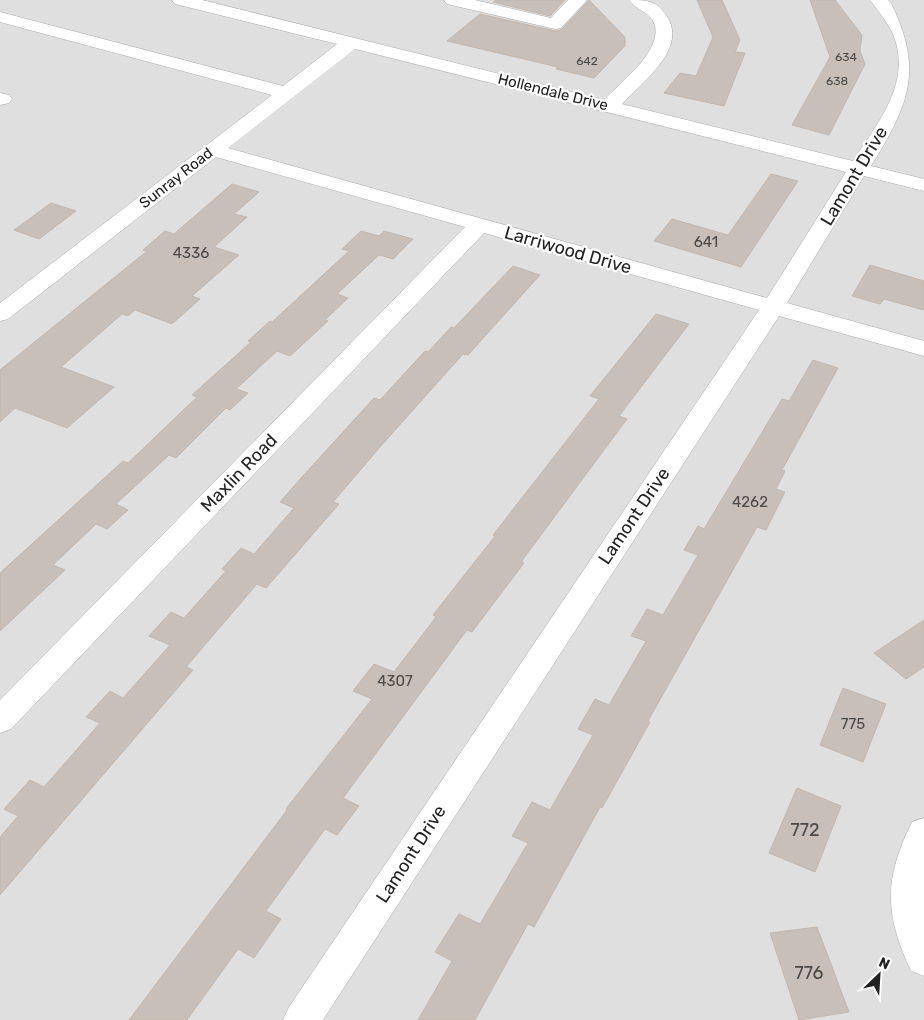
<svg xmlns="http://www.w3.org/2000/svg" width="924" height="1020" font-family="Rubik,sans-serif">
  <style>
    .residential { fill: #e0dfdf }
    .building { fill: #c7bfb8; stroke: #c4b6ab }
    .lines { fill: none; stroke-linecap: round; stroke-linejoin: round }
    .minor-casing { stroke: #a9a9a9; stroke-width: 1 }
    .minor { fill: #fff; fill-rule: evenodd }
    .labels { text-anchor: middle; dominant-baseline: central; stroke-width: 4.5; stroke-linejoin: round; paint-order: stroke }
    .far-number-label { font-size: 12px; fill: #4b4948 }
    .far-street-label { font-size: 15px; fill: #222; stroke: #fff }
    .number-label { font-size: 15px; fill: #4b4948 }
    .street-label { font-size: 18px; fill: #222; stroke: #fff }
    .near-number-label { font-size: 18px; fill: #4b4948 }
  </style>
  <rect width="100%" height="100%" fill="#f2efe9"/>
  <!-- residential -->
  <path class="residential" d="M 0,0 L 924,0 L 924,1020 L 0,1020 Z"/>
  <!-- building -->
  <path class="building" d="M 496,0 L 565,0 L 550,16 L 493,2 Z
    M 589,0 L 625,37 L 625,46 L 594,78 L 556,69 L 558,67 L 447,41 L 480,14 L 555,31 L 561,30 Z
    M 697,0 L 722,0 L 740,40 L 735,52 L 745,53 L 724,106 L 664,93 L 680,73 L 696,76 L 713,37 Z
    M 810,0 L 835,0 L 862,35 L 860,51 L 865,64 L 829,135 L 792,125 L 830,57 Z
    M 771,174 L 798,181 L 741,267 L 654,241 L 672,219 L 728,235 Z
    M 232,184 L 259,192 L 234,214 L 247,217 L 214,247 L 239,255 L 192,296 L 200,299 L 172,324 L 135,310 L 128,316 L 122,314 L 61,367 L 114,387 L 67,428 L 15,408 L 0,422 L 0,370 L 147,251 L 143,250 L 165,231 L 174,234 Z
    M 51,203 L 76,211 L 39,239 L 14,230 Z
    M 361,231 L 379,236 L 384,231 L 413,239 L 393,259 L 379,255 L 337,294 L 348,298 L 325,320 L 328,321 L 290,356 L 277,351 L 236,389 L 248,393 L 230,410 L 226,408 L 176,458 L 169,455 L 116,504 L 128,510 L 107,529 L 96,524 L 53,565 L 65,570 L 0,631 L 0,573 L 123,461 L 128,463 L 197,397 L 192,395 L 251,342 L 248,341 L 270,321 L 272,322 L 349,251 L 342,249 Z
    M 870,265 L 924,281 L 924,310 L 884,299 L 880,304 L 852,296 Z
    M 513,266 L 540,275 L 468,355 L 463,354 L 380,447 L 333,502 L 339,504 L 266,588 L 257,584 L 186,667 L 193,670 L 0,895 L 0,837 L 18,816 L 4,809 L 30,780 L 44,787 L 100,723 L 86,717 L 110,691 L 123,698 L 170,645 L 149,636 L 171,612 L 184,618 L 226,571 L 222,569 L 241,548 L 254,554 L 294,508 L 280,502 L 302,477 L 374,398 L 380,400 L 425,351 L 428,352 L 451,327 L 454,328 Z
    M 656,314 L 689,324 L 619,416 L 627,419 L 521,562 L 524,563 L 472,632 L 467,630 L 343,798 L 359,806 L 337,835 L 325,829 L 266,911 L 281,919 L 254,958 L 238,949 L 187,1020 L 129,1020 L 287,810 L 286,809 L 372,699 L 353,691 L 374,664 L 394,672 L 436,617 L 433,615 L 495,536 L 493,535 L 599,399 L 590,396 Z
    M 813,360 L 838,368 L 782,470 L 785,471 L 776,489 L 785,492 L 766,530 L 757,527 L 648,721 L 650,722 L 602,808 L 600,807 L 534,927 L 528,924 L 475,1020 L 418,1020 L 452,961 L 435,952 L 459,914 L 480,924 L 528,843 L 512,836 L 532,802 L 550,810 L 593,735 L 578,729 L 595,699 L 609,705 L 646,641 L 631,636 L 647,609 L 663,615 L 698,555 L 684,550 L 698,526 L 704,529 L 782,399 L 789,401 Z
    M 924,620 L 924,667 L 906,679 L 874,653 Z
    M 843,688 L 886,704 L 863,762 L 820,745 Z
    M 797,788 L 841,806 L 815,872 L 769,853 Z
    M 817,927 L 849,1012 L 799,1020 L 770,933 Z"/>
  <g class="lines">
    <!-- minor casing -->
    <g class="minor-casing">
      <path id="minor" d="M 172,0 L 202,0 L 604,100 C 621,82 667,47 653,21 C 647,11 635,9 629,0 C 646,0 656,0 666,15 C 689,48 643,81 622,104 L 853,161 C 878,122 914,81 892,32 C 886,20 878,11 870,0 L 888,0 L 891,3 C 924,71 909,104 871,166 L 924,179 L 924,191 L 864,176 L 787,303 L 924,341 L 924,356 L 779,316 L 323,1020 L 283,1020 L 289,1007 L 759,310 L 484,233 L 11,729 L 0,733 L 0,700 L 465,227 L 216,157 L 8,319 L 0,321 L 0,303 L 272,95 L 0,22 L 0,12 L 283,86 L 337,44 L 175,4 ZM 355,49 L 846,172 L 767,298 L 228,148 Z
        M 444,0 L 475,0 L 551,18 L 568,0 L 587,0 L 561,28 L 555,29 L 447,4 Z
        M 0,93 L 9,95 L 12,99 L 9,103 L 0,105 Z
        M 924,818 L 924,976 L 911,971 C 884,913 884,879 912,822 Z"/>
    </g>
    <!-- minor -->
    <use href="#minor" class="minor"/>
  </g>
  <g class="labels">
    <!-- far-number labels -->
    <g class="far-number-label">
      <text x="846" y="57">634</text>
      <text x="587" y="61">642</text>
      <text x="837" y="81">638</text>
    </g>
    <!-- far-street labels -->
    <g class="far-street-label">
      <text transform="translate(553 92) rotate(14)">Hollendale Drive</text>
      <text transform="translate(176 178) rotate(-38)">Sunray Road</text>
    </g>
    <!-- number labels -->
    <g class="number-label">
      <text x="706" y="242">641</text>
      <text x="191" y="253">4336</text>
      <text x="750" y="502">4262</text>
      <text x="395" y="681">4307</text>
      <text x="853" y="724">775</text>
    </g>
    <!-- street labels -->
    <g class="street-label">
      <text transform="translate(854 176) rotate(-59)">Lamont Drive</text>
      <text transform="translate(568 250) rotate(16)">Larriwood Drive</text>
      <text transform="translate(239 473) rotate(-46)">Maxlin Road</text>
      <text transform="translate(634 516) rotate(-56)">Lamont Drive</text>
      <text transform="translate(411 854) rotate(-57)">Lamont Drive</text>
    </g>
    <!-- near-number labels -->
    <g class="near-number-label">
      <text x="805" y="830">772</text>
      <text x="809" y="973">776</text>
    </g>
  </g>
  <!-- north arrow -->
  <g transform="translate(879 975) rotate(25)" stroke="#ffffff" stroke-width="4" paint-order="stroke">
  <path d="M0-4L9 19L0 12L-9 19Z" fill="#222222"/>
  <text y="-8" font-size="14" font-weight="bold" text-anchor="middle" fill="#222222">N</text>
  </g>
</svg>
